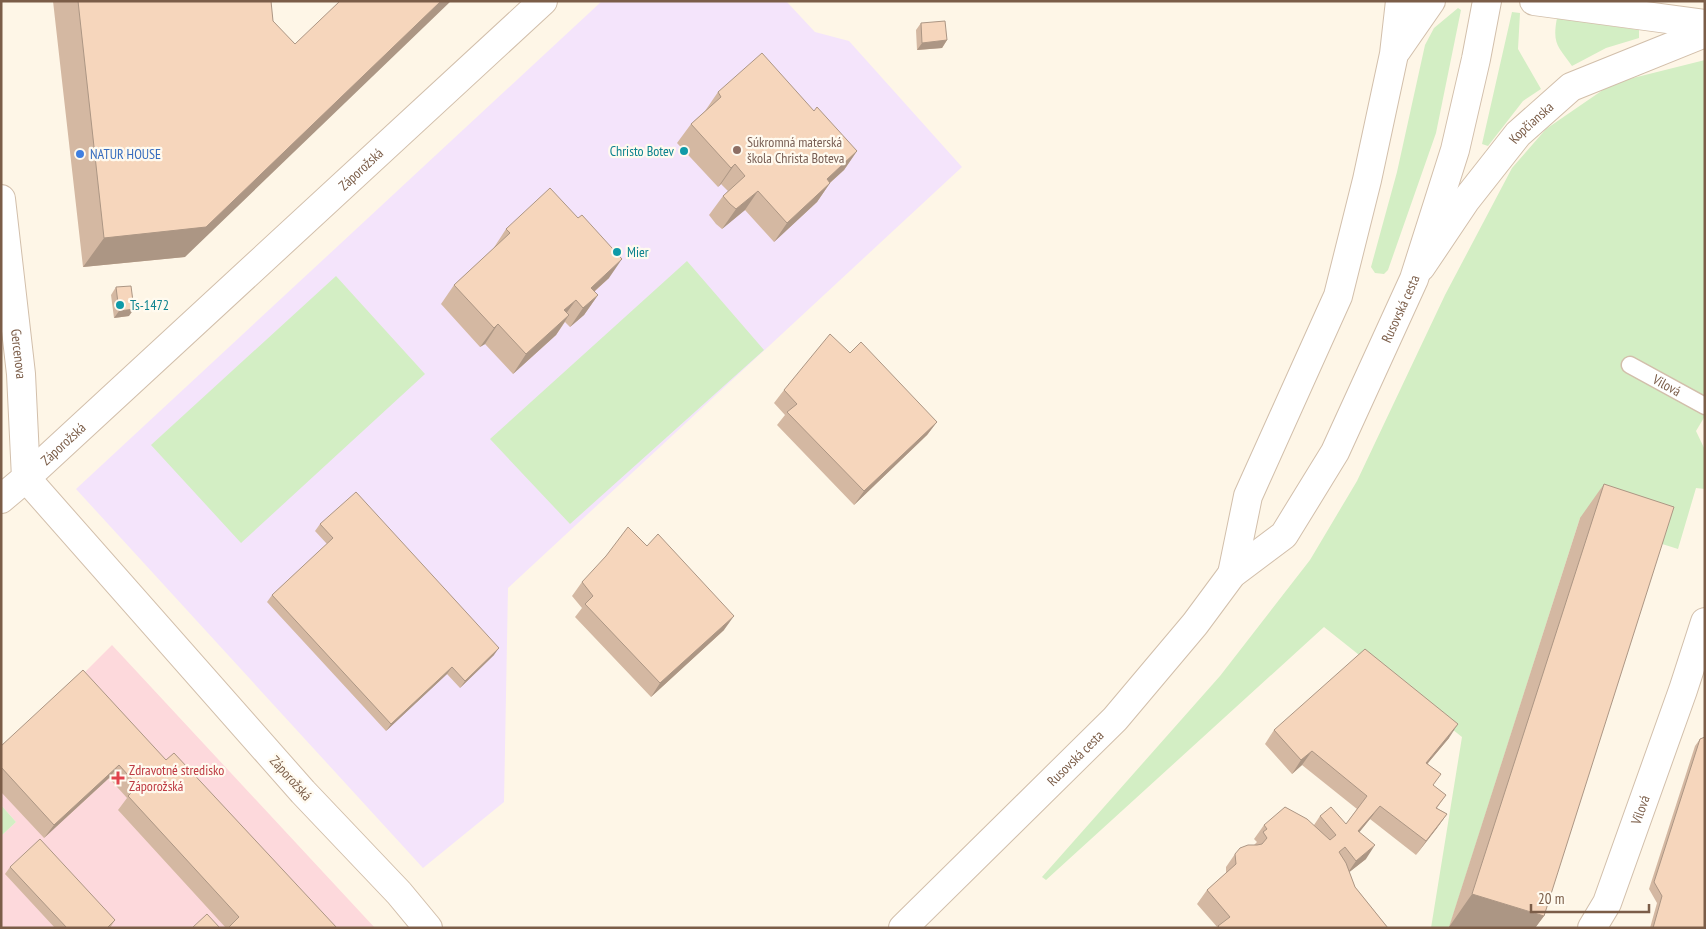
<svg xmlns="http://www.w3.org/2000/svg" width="1706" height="929" font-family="'PT Sans Narrow',sans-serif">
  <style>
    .education { fill: #f4e4fb }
    .medical { fill: #fdd9dc }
    .green { fill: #d3eec4 }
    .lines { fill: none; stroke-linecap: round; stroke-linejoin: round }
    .service-casing { stroke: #d2bfab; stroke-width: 19 }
    .minor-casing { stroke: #d2bfab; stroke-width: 30 }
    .tertiary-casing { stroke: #d2bfab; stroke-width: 30 }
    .service { stroke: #fff; stroke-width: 16 }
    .minor { stroke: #fff; stroke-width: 28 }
    .tertiary { stroke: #fff; stroke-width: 28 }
    .wall { fill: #d4b8a2 }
    .shaded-wall { fill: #ac9684 }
    .building { fill: #f6d6bc; stroke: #ac9684 }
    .education-dot { fill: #8d6e63; stroke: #fffaef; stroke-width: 2 }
    .culture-dot { fill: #0f9aa8; stroke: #fffaef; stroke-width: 2 }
    .shop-dot { fill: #3f7fe0; stroke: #fffaef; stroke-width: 2 }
    .health-dot { fill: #e0444e; stroke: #fffaef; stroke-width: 2 }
    .labels { text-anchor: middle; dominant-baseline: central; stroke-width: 4.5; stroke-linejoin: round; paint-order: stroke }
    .street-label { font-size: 14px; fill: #7b5d48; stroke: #fffaef }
    .education-label { font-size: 14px; fill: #785e54; stroke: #fffaef; text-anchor: start }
    .culture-label { font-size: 14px; fill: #0d838f; stroke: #fffaef; text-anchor: start }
    .shop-label { font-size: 14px; fill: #366cbe; stroke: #fffaef; text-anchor: start }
    .health-label { font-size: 14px; fill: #be3a42; stroke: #fffaef; text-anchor: start }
  </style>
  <rect width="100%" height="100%" fill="#fef6e7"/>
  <!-- education -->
  <path class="education" d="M 602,1 L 786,1 L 815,32 L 849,41 L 962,167 L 508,588 L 504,802 L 423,868 L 76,489 Z"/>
  <!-- medical -->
  <path class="medical" d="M 112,645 L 375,928 L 1,928 L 1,836 L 16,822 L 1,805 L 1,751 L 73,684 Z"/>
  <!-- green -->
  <path class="green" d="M 1458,8 L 1461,10 L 1436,133 L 1388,270 L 1384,274 L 1375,273 L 1371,267 L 1397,172 L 1425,45 L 1434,28 Z
    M 1512,12 L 1520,13 L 1518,49 L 1541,89 L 1523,101 L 1488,146 L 1482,144 Z
    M 1557,18 L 1639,30 L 1639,38 L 1606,48 L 1572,66 C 1558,46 1552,44 1557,18 Z
    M 1705,60 L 1705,416 L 1696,431 L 1705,450 L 1705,489 L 1696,488 L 1678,549 L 1580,518 L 1449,928 L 1431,928 L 1462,737 L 1324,627 L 1046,880 L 1042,877 L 1220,676 L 1310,560 L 1357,481 L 1445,295 L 1512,168 L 1546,129 L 1613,83 Z
    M 687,261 L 764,350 L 570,524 L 490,439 Z
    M 336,276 L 425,374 L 241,543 L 151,445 Z
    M 1,805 L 16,822 L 1,836 Z"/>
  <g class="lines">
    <!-- service casing -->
    <g class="service-casing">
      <g id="service">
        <path id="s1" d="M 1630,365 L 1705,406"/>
      </g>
    </g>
    <!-- minor casing -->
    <g class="minor-casing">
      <g id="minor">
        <path d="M 1534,1 L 1705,24"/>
        <path id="s2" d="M 1,199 L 21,374 L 26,478 L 1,499"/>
        <path id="s3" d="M 1421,267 L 1466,200 L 1518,134 L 1571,87 L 1705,33"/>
        <path id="s4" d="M 428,928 L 399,893 L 303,792 L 26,478 L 543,1"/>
        <path id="s5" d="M 1592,928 L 1607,903 L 1683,690 L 1705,622"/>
      </g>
    </g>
    <!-- tertiary casing -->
    <g class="tertiary-casing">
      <g id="tertiary">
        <path d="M 1397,50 L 1431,1"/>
        <path d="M 1232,574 L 1248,496 L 1338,296 L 1367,180 L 1394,54 L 1400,1"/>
        <path id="s6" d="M 903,928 L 1115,719 L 1195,624 L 1232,574 L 1284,535 L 1335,452 L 1414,279 L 1455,150 L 1476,59 L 1487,1"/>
      </g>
    </g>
    <!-- service -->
    <use href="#service" class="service"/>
    <!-- minor -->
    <use href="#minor" class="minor"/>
    <!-- tertiary -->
    <use href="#tertiary" class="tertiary"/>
  </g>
  <!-- wall -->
  <path class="wall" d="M 53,1 L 271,1 L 185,257 L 83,267 Z
    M 921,23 L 947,40 L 942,48 L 917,50 L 916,30 Z
    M 718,92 L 814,111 L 857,151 L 844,170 L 830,183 L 817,202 L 774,242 L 745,210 L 722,229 L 716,224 L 709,215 L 723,196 L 728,191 L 721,184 L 718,187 L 677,143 L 691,124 L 705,111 Z
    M 506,229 L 609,278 L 594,292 L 598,295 L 584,315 L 570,327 L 565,322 L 556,335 L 513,374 L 485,344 L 480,347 L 441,304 L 454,285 L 493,249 Z
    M 116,287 L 129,316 L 114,318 L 111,295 Z
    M 850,353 L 937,422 L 927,435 L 854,505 L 777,425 L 785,415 L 774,403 L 784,390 Z
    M 1604,484 L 1544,916 L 1535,928 L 1449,927 L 1580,518 Z
    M 320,524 L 494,655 L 460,688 L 447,674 L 386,731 L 267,602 L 272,595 L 327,544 L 315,531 Z
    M 582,582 L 724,630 L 651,697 L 575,617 L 582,608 L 572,596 Z
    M 1274,730 L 1449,738 L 1428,763 L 1433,785 L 1446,795 L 1437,808 L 1447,814 L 1437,828 L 1416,855 L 1370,819 L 1359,832 L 1366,859 L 1349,872 L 1355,887 L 1388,928 L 1218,928 L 1197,904 L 1207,890 L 1226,873 L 1226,867 L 1235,854 L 1254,845 L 1257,842 L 1254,839 L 1264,825 L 1314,825 L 1320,816 L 1346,824 L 1357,809 L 1302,765 L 1292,774 L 1265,744 Z
    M 1700,739 L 1705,928 L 1650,928 L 1657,903 L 1649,889 L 1695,746 Z
    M 1,746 L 166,760 L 337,928 L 226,928 L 118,810 L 127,798 L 109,778 L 44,838 L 1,792 Z
    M 10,867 L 115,920 L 110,928 L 55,928 L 5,874 Z"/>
  <!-- shaded-wall -->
  <path class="shaded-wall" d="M 441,1 L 451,1 L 185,257 L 83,267 L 104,238 Z
    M 947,40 L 942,48 L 917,50 L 922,43 Z
    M 857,151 L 844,170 L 813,198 L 827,179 Z
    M 735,164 L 721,184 L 718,187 L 731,168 Z
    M 830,183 L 817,202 L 774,242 L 787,223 Z
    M 758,191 L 745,210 L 722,229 L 736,209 Z
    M 622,259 L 609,278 L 580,304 L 591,288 Z
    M 598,295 L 584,315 L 570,327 L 583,308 Z
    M 576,300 L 562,319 L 564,310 Z
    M 134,309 L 129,316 L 114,318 L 119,311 Z
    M 569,315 L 556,335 L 513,374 L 526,354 Z
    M 498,324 L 485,344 L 480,347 L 494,328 Z
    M 937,422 L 927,435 L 854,505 L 864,491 Z
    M 734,616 L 724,630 L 651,697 L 660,683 Z
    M 499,648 L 494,655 L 460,688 L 465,681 Z
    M 452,667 L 447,674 L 386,731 L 391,724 Z
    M 1458,724 L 1449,738 L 1417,776 L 1426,763 Z
    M 1312,751 L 1302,765 L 1292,774 L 1301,760 Z
    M 119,765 L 109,778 L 44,838 L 54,825 Z
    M 1380,806 L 1370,819 L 1349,845 L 1358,831 Z
    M 1447,814 L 1437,828 L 1416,855 L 1426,841 Z
    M 1375,845 L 1366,859 L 1347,874 L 1356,861 Z
    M 1472,894 L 1544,916 L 1535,928 L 1449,927 Z"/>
  <!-- building -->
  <path class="building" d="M 78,1 L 271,1 L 273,21 L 295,44 L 340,1 L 441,1 L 206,227 L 104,238 Z
    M 945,21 L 947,40 L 922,43 L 921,23 Z
    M 762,53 L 814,111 L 817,107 L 857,151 L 827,179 L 830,183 L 787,223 L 758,191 L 736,209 L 730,204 L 723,196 L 745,176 L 735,164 L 731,168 L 691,124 L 721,97 L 718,92 Z
    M 550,188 L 578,218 L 582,215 L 622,259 L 591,288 L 598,295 L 583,308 L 576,300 L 564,310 L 569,315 L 526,354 L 498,324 L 494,328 L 454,285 L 510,233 L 506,229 Z
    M 131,286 L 134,309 L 119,311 L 116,287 Z
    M 830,334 L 850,353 L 861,342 L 937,422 L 864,491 L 787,412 L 797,404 L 784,390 Z
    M 1604,484 L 1674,507 L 1544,916 L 1472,894 Z
    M 356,492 L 499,648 L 465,681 L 452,667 L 391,724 L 272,595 L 333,538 L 320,524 Z
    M 628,527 L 647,546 L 658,534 L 734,616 L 660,683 L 585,604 L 593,596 L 582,582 L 606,556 Z
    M 1365,649 L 1458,724 L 1426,763 L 1441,774 L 1433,785 L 1446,795 L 1436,808 L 1447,814 L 1426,841 L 1380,806 L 1358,831 L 1375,845 L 1356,861 L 1345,847 L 1339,852 L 1346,863 L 1355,887 L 1388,928 L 1220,928 L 1218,926 L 1230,917 L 1207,890 L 1236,864 L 1235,854 L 1240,848 L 1248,845 L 1257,845 L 1262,844 L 1267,838 L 1263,832 L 1267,829 L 1264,825 L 1285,807 L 1307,819 L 1330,840 L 1336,835 L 1320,816 L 1331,807 L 1346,824 L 1367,796 L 1312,751 L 1301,760 L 1274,730 Z
    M 83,670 L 166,760 L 174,753 L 337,928 L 228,928 L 239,917 L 128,796 L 138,786 L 119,765 L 54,825 L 1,767 L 1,746 Z
    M 1705,737 L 1705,928 L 1653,928 L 1662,896 L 1654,882 L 1700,739 Z
    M 40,839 L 115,920 L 107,928 L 67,928 L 10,867 Z
    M 207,914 L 220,928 L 192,928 Z"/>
  <!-- markers -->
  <circle class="education-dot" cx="737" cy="150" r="5"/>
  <g class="culture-dot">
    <circle cx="684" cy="151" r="5"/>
    <circle cx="617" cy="252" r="5"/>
    <circle cx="120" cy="305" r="5"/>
  </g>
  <circle class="shop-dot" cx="80" cy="154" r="5"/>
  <path class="health-dot" d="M115.5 770.5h5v5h5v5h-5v5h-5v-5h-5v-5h5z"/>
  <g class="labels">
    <!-- street labels -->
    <g class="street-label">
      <text stroke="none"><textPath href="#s3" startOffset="182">Kopčianska</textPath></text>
      <text stroke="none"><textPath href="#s4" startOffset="1059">Záporožská</textPath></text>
      <text stroke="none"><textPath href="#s6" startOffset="804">Rusovská cesta</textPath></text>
      <text stroke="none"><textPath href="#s2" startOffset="156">Gercenova</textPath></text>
      <text stroke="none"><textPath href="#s1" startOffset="42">Vilová</textPath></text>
      <text stroke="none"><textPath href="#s4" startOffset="654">Záporožská</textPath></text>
      <text stroke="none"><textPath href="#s6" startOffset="242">Rusovská cesta</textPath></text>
      <text transform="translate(291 778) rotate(48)">Záporožská</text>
      <text stroke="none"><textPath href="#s5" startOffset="128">Vilová</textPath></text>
    </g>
    <!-- education labels -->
    <g class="education-label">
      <text x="747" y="142">Súkromná materská<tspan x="747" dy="16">škola Christa Boteva</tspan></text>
    </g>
    <!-- culture labels -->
    <g class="culture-label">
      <text x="674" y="151" text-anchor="end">Christo Botev</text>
      <text x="627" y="252">Mier</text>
      <text x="130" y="305">Ts-1472</text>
    </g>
    <!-- shop labels -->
    <g class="shop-label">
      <text x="90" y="154">NATUR HOUSE</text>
    </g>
    <!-- health labels -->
    <g class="health-label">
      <text x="129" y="770">Zdravotné stredisko<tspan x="129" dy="16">Záporožská</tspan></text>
    </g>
  </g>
  <!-- border -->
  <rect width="1706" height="929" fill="none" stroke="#7b5d48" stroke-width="5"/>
  <!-- scale -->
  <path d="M1531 904v8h118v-8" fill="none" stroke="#7b5d48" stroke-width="2.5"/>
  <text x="1538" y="904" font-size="15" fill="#7b5d48" stroke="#fffaef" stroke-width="4" paint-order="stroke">20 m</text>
</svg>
